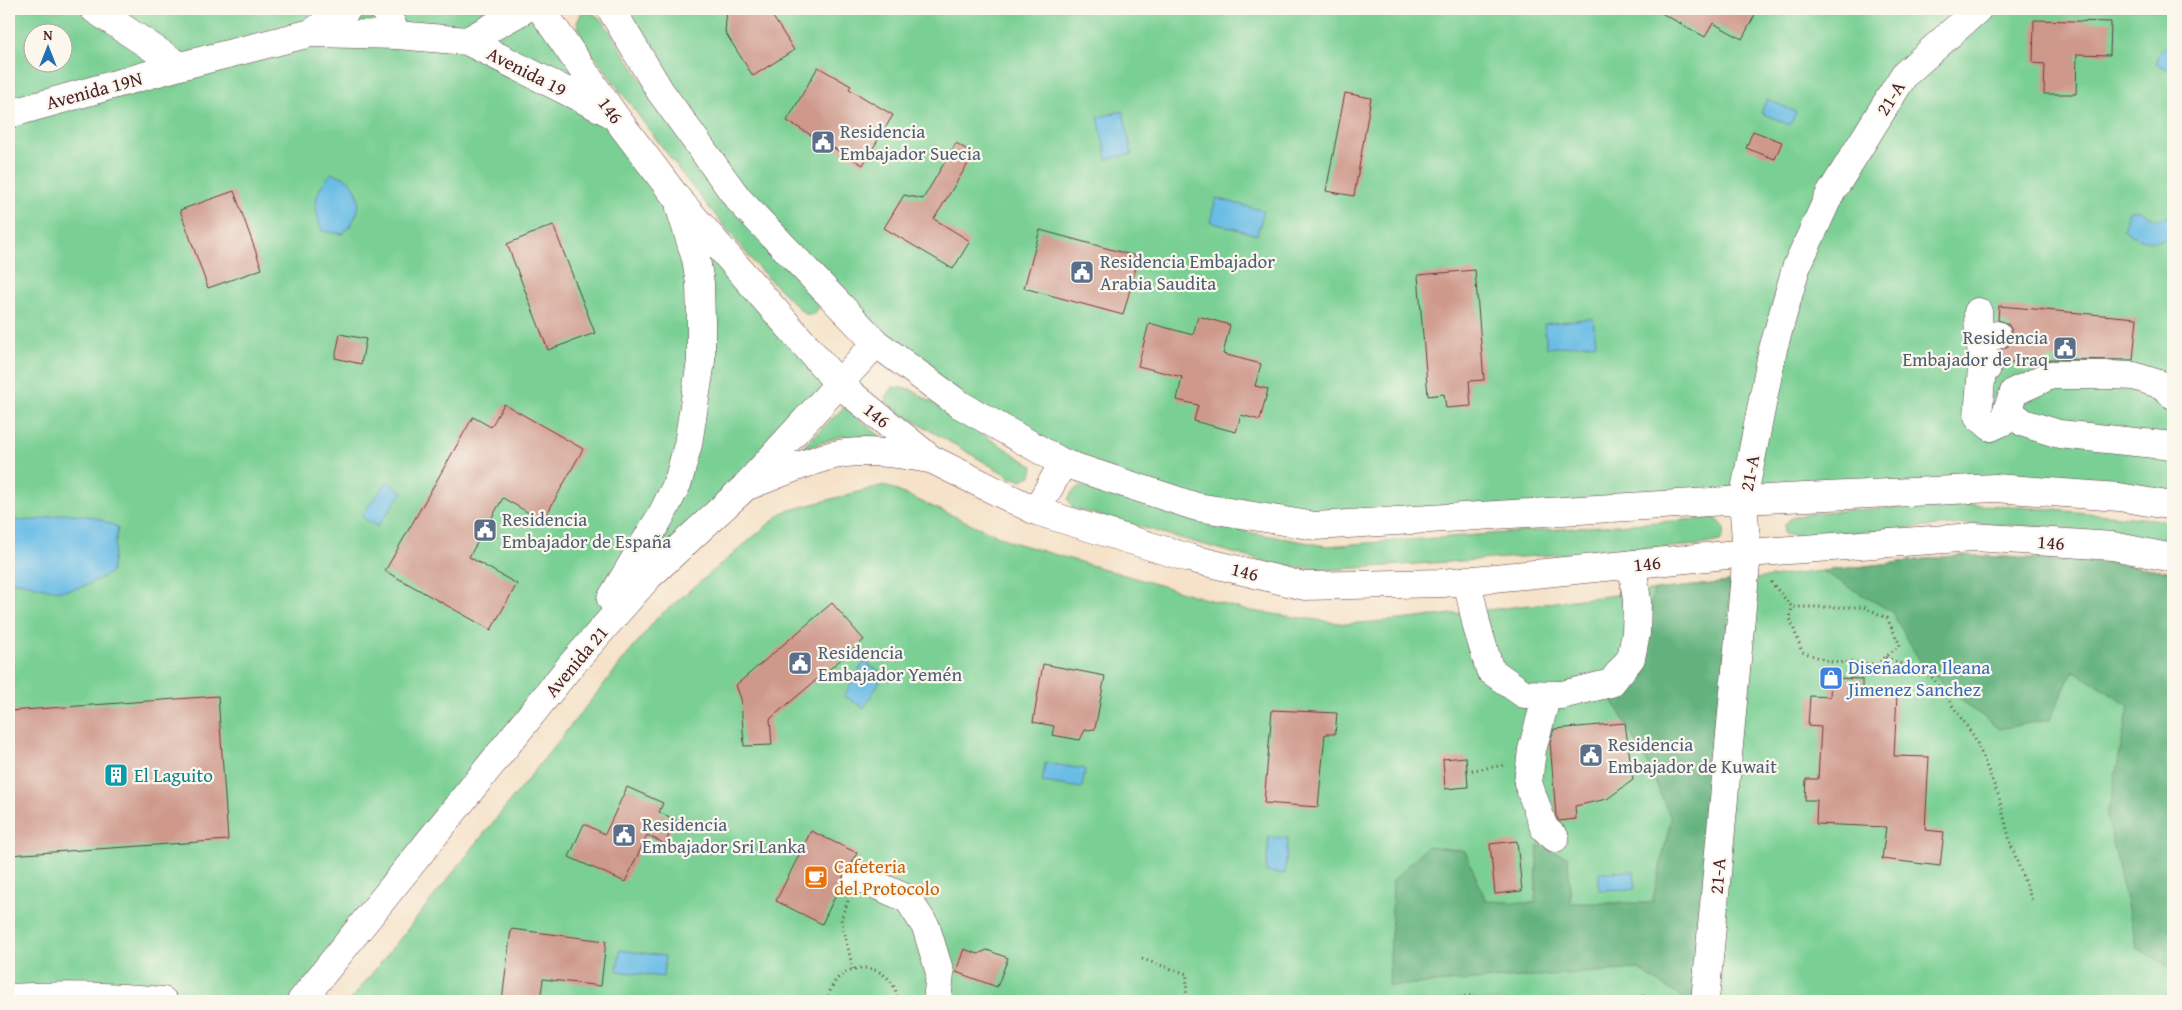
<svg xmlns="http://www.w3.org/2000/svg" width="2182" height="1010" font-family="'Gentium Book Plus',serif">
  <style>
    .green { fill: #7ad094; stroke: #627860; fill-rule: evenodd }
    .forest { fill: #63b27e; stroke: #566854 }
    .water { fill: #6abde6; stroke: #5a6e88 }
    .building { fill: #ce998b }
    .lines { fill: none; stroke-linecap: round; stroke-linejoin: round }
    .minor-casing { stroke: #643c43; stroke-width: 29 }
    .major-casing { stroke: #643c43; stroke-width: 29 }
    .path { stroke: #643c43; stroke-width: 3; stroke-dasharray: 1 4; stroke-linecap: butt }
    .minor { stroke: #fff; stroke-width: 28 }
    .major { stroke: #fff; stroke-width: 28 }
    .labels { text-anchor: middle; dominant-baseline: central; stroke-width: 4.5; stroke-linejoin: round; paint-order: stroke }
    .street-label { font-size: 19px; fill: #4a1f2b; stroke: #fbf7ec }
    .service-label { font-size: 19px; fill: #4e5e75; stroke: #fbf7ec; text-anchor: start }
    .shop-label { font-size: 19px; fill: #366cbe; stroke: #fbf7ec; text-anchor: start }
    .culture-label { font-size: 19px; fill: #0d838f; stroke: #fbf7ec; text-anchor: start }
    .food-label { font-size: 19px; fill: #c56008; stroke: #fbf7ec; text-anchor: start }
  </style>
  <rect width="100%" height="100%" fill="#fbf7ec"/>
  <filter id="ink" filterUnits="userSpaceOnUse"><feTurbulence type="fractalNoise" baseFrequency=".02" numOctaves="2"/><feDisplacementMap in="SourceGraphic" scale="10" xChannelSelector="R" yChannelSelector="G"/><feConvolveMatrix kernelMatrix="1 2 1 2 8 2 1 2 1" color-interpolation-filters="sRGB"/></filter>
  <filter id="wash" filterUnits="userSpaceOnUse"><feTurbulence type="fractalNoise" baseFrequency=".0096" numOctaves="4" result="noise"/><feDisplacementMap in="SourceGraphic" scale="20" xChannelSelector="R" yChannelSelector="G"/><feGaussianBlur stdDeviation="1.12" result="paint"/><feColorMatrix in="noise" values="0 0 0 0 0 0 0 0 0 0 0 0 0 0 0 0 0 1.4 0 .05"/><feComposite in="paint" operator="in"/></filter>
  <g filter="url(#wash)">
    <rect width="100%" height="100%" fill="#f5e2c8"/>
    <!-- green -->
    <path class="green" d="M 9,9 L 541,9 L 839,384 L 649,576 L 301,1001 L 9,1001 ZM 32,32 L 62,32 L 62,62 L 32,62 Z
      M 611,9 L 2173,9 L 2173,506 L 1995,488 L 1315,526 L 1197,507 L 959,404 L 738,199 Z
      M 582,12 L 594,14 L 603,21 L 711,186 L 818,301 L 818,309 L 815,314 L 805,314 L 761,271 L 689,183 L 583,41 L 577,23 Z
      M 893,387 L 910,389 L 1033,466 L 1031,476 L 1021,480 L 1010,477 L 890,407 L 886,397 Z
      M 844,407 L 884,439 L 841,436 L 799,451 Z
      M 884,485 L 1012,542 L 1244,610 L 1346,624 L 1400,620 L 1961,555 L 2106,562 L 2173,572 L 2173,1001 L 350,1001 L 657,618 L 783,512 Z
      M 1079,487 L 1091,488 L 1242,531 L 1326,546 L 1713,518 C 1725,523 1727,531 1720,541 L 1699,545 L 1328,570 L 1273,564 L 1073,508 L 1068,499 L 1072,492 Z
      M 1942,504 L 2011,506 L 2173,521 L 2173,542 L 2052,527 L 1964,524 L 1797,537 L 1784,534 L 1784,526 L 1791,518 L 1810,513 Z"/>
    <!-- forest -->
    <path class="forest" d="M 1961,555 L 2106,562 L 2173,572 L 2173,981 L 2170,967 L 2137,948 L 2107,817 L 2129,706 L 2073,670 L 2050,719 L 2000,729 L 1962,701 L 1920,661 L 1892,612 L 1822,571 Z
      M 1731,582 L 1694,1001 L 1687,1001 L 1638,969 L 1389,986 L 1393,881 L 1427,846 L 1465,851 L 1486,901 L 1535,903 L 1538,845 L 1568,857 L 1571,903 L 1652,903 L 1671,819 L 1646,760 L 1608,692 L 1640,664 L 1654,590 Z"/>
    <!-- water -->
    <path class="water" d="M 2163,47 L 2173,52 L 2173,72 L 2156,63 Z
      M 1767,99 L 1796,112 L 1790,125 L 1761,113 Z
      M 1123,111 L 1132,154 L 1107,159 L 1098,117 Z
      M 332,173 C 336,175 343,176 347,179 C 367,195 359,220 342,234 L 322,231 C 313,207 313,192 332,173 Z
      M 1216,198 L 1264,211 L 1257,235 L 1210,222 Z
      M 2137,209 L 2156,220 L 2173,215 L 2173,236 C 2155,245 2139,241 2123,229 L 2129,212 Z
      M 1593,318 L 1596,343 L 1547,348 L 1544,324 Z
      M 388,481 L 403,492 L 377,527 L 361,516 Z
      M 66,513 L 94,517 L 118,527 L 111,572 C 94,583 73,593 52,590 C 37,587 23,581 9,582 L 9,521 L 37,520 Z
      M 864,662 L 884,674 L 864,708 L 844,696 Z
      M 1045,763 L 1085,769 L 1082,788 L 1042,782 Z
      M 1269,837 L 1288,838 L 1285,874 L 1266,872 Z
      M 1634,871 L 1635,889 L 1599,890 L 1599,872 Z
      M 620,950 L 665,956 L 663,977 L 617,971 Z"/>
    <g id="blocks">
      <!-- building -->
      <path class="building" d="M 727,9 L 768,9 L 794,50 L 753,76 L 725,32 Z
        M 1654,9 L 1758,9 L 1742,39 L 1713,23 L 1705,37 Z
        M 2034,20 L 2111,22 L 2110,55 L 2077,54 L 2076,94 L 2044,94 L 2045,64 L 2033,63 Z
        M 818,67 L 851,86 L 849,89 L 893,115 L 863,165 L 787,121 Z
        M 1345,93 L 1371,98 L 1354,196 L 1326,191 Z
        M 1753,131 L 1782,142 L 1775,159 L 1746,148 Z
        M 956,143 L 974,154 L 934,219 L 970,241 L 953,269 L 884,228 L 904,195 L 923,199 Z
        M 234,191 L 262,269 L 208,288 L 180,210 Z
        M 553,225 L 595,333 L 548,350 L 507,244 Z
        M 1040,230 L 1139,257 L 1123,315 L 1024,288 Z
        M 1475,270 L 1484,380 L 1469,381 L 1471,406 L 1446,408 L 1444,394 L 1428,396 L 1418,275 Z
        M 1999,306 L 2137,318 L 2133,360 L 2051,359 L 2038,364 L 2001,361 L 1998,351 L 2008,346 L 2012,338 L 2012,330 L 2008,324 L 1998,320 Z
        M 1198,316 L 1230,325 L 1223,354 L 1261,364 L 1255,386 L 1268,389 L 1260,420 L 1241,415 L 1236,432 L 1194,421 L 1198,405 L 1177,400 L 1182,377 L 1138,366 L 1149,323 L 1193,335 Z
        M 340,334 L 366,339 L 361,364 L 335,358 Z
        M 504,404 L 583,449 L 543,521 L 503,498 L 469,557 L 517,584 L 491,630 L 385,571 L 473,417 L 491,427 Z
        M 832,603 L 864,640 L 770,719 L 772,745 L 744,746 L 741,699 L 736,685 Z
        M 1043,664 L 1105,676 L 1095,729 L 1085,730 L 1080,740 L 1052,735 L 1054,726 L 1033,722 Z
        M 1831,678 L 1862,679 L 1862,692 L 1897,694 L 1894,756 L 1929,757 L 1925,830 L 1944,832 L 1940,866 L 1882,859 L 1886,827 L 1816,824 L 1817,800 L 1805,800 L 1806,779 L 1818,779 L 1821,727 L 1808,726 L 1810,696 L 1830,697 Z
        M 218,696 L 228,840 L 9,855 L 9,711 Z
        M 1272,710 L 1337,713 L 1335,734 L 1325,734 L 1318,807 L 1264,803 Z
        M 1625,723 L 1633,780 L 1607,799 L 1575,806 L 1576,819 L 1559,821 L 1556,816 L 1550,742 L 1554,729 Z
        M 1466,757 L 1468,787 L 1445,789 L 1443,759 Z
        M 627,787 L 663,803 L 659,812 L 676,820 L 665,844 L 647,835 L 625,882 L 569,857 L 584,824 L 605,834 Z
        M 811,831 L 857,853 L 852,863 L 844,870 L 843,880 L 822,924 L 776,901 Z
        M 1517,841 L 1522,891 L 1495,894 L 1490,844 Z
        M 511,929 L 606,941 L 601,986 L 543,979 L 540,1001 L 502,1001 Z
        M 964,949 L 978,954 L 987,950 L 1008,958 L 997,987 L 956,972 Z"/>
    </g>
  </g>
  <g filter="url(#ink)">
    <use href="#blocks" fill-opacity="0" stroke="#643c43" stroke-width="1"/>
    <g class="lines">
      <!-- minor casing -->
      <g class="minor-casing">
        <path id="minor" d="M 94,9 L 180,66
          M 384,9 L 397,35
          M 311,33 L 347,9
          M 467,41 L 614,115
          M 9,114 L 180,66 L 311,33 L 397,35 L 467,41 L 525,9
          M 1978,312 L 1979,341
          M 1983,356 L 1978,416 L 1991,427 L 2015,416
          M 1987,368 L 1979,341 L 1997,335
          M 2173,395 L 2162,385 L 2134,376 L 2110,375 L 2051,375 L 2014,392 L 2007,410 L 2024,423 L 2059,434 L 2173,446
          M 1467,580 L 1477,627 L 1490,670 L 1524,694 L 1562,695 L 1611,683 L 1631,658 L 1636,633 L 1637,601 L 1632,564
          M 1547,695 L 1532,750 L 1528,783 L 1544,828 L 1555,838
          M 858,877 L 908,899 L 926,927 L 940,973 L 937,1001
          M 9,998 C 60,995 112,996 163,1001
          M 1705,1001 L 1747,553 L 1743,500 L 1773,349 L 1796,268 L 1829,196 L 1904,75 L 1978,9"/>
      </g>
      <!-- major casing -->
      <g class="major-casing">
        <path id="major" d="M 541,9 L 614,115 L 676,197 L 839,384 L 931,459 L 1036,511 L 1189,558 L 1304,586 L 1443,583 L 1747,553 L 1974,537 L 2113,546 L 2173,558
          M 611,9 L 660,91 L 738,199 L 876,343 L 959,404 L 1063,463 L 1197,507 L 1315,526 L 1743,500 L 1995,488 L 2119,497 L 2173,506
          M 750,485 C 775,476 800,464 826,457 C 859,448 895,453 929,459
          M 1036,511 L 1063,463
          M 611,599 L 662,514 L 678,482 L 688,444 L 701,361 L 701,322 L 700,283 L 696,259 L 680,208
          M 301,1001 L 571,665 L 649,576 L 744,488 L 876,343"/>
      </g>
      <!-- path -->
      <path class="path" d="M 1771,582 L 1792,607 L 1864,607 L 1887,618 L 1900,645 L 1877,664 L 1832,662 L 1802,652 L 1790,618 L 1792,607
        M 1886,657 L 1933,678 L 1975,738 L 1999,797 L 2011,845 L 2032,901
        M 1467,771 L 1505,765
        M 848,901 L 841,919 L 853,969
        M 1142,959 L 1187,974 L 1186,1001
        M 828,1001 C 832,957 893,957 898,1001
        M 1450,1001 C 1466,993 1483,996 1500,1001
        M 1643,1001 L 1643,994"/>
      <!-- minor -->
      <use href="#minor" class="minor"/>
      <!-- major -->
      <use href="#major" class="major"/>
    </g>
  </g>
  <!-- icons -->
  <defs>
    <g id="civic-square" transform="scale(1.25)"><rect x="-9" y="-9" width="18" height="18" rx="4" fill="#5c6f8a" stroke="#fbf7ec"/><path d="M-.6-6.5H3V-4.5H.6V-3L4-1V1h2V6H-6V1h2V-1L-.6-3ZM-1.2 2.5V6h2.4V2.5Z" fill="#fff"/></g>
    <g id="shop-square" transform="scale(1.25)"><rect x="-9" y="-9" width="18" height="18" rx="4" fill="#3f7fe0" stroke="#fbf7ec"/><path d="M-5-2.5h2.3a2.7 3.5 0 0 1 5.4 0H5L5.5 6h-11ZM-1.5-2.5h3a1.5 2.3 0 0 0-3 0Z" fill="#fff"/></g>
    <g id="building-square" transform="scale(1.25)"><rect x="-9" y="-9" width="18" height="18" rx="4" fill="#0f9aa8" stroke="#fbf7ec"/><path d="M-4-6H4V6H1V3H-1V6H-4ZM-2.5-4.3h1.7v1.8h-1.7ZM.8-4.3h1.7v1.8H.8ZM-2.5-1h1.7V.8h-1.7ZM.8-1h1.7V.8H.8Z" fill="#fff"/></g>
    <g id="cafe-square" transform="scale(1.25)"><rect x="-9" y="-9" width="18" height="18" rx="4" fill="#e8710a" stroke="#fbf7ec"/><path d="M-5.5-4.5H6V0H3Q3 3.5 0 3.5H-2.5Q-5.5 3.5-5.5 0ZM3-3.2v2h1.7v-2ZM-6 4.5H4V6H-6Z" fill="#fff"/></g>
  </defs>
  <g fill-rule="evenodd">
    <use href="#civic-square" x="823" y="142"/>
    <use href="#civic-square" x="1082" y="272"/>
    <use href="#civic-square" x="2065" y="348"/>
    <use href="#civic-square" x="485" y="530"/>
    <use href="#civic-square" x="800" y="663"/>
    <use href="#shop-square" x="1831" y="678"/>
    <use href="#civic-square" x="1591" y="755"/>
    <use href="#building-square" x="116" y="775"/>
    <use href="#civic-square" x="624" y="835"/>
    <use href="#cafe-square" x="816" y="877"/>
  </g>
  <g class="labels">
    <!-- street labels -->
    <g class="street-label">
      <text transform="translate(527 71) rotate(27)">Avenida 19</text>
      <text transform="translate(94 90) rotate(-15)">Avenida 19N</text>
      <text transform="translate(1890 98) rotate(-58)">21-A</text>
      <text transform="translate(611 110) rotate(54)">146</text>
      <text transform="translate(877 415) rotate(39)">146</text>
      <text transform="translate(1749 473) rotate(-79)">21-A</text>
      <text transform="translate(2051 542) rotate(4)">146</text>
      <text transform="translate(1647 563) rotate(-6)">146</text>
      <text transform="translate(1245 571) rotate(14)">146</text>
      <text transform="translate(576 661) rotate(-50)">Avenida 21</text>
      <text transform="translate(1717 876) rotate(-85)">21-A</text>
    </g>
    <!-- service labels -->
    <g class="service-label">
      <text x="840" y="131">Residencia<tspan x="840" dy="22">Embajador Suecia</tspan></text>
      <text x="1100" y="261">Residencia Embajador<tspan x="1100" dy="22">Arabia Saudita</tspan></text>
      <text x="2048" y="337" text-anchor="end">Residencia<tspan x="2048" dy="22">Embajador de Iraq</tspan></text>
      <text x="502" y="519">Residencia<tspan x="502" dy="22">Embajador de España</tspan></text>
      <text x="818" y="652">Residencia<tspan x="818" dy="22">Embajador Yemén</tspan></text>
      <text x="1608" y="744">Residencia<tspan x="1608" dy="22">Embajador de Kuwait</tspan></text>
      <text x="642" y="824">Residencia<tspan x="642" dy="22">Embajador Sri Lanka</tspan></text>
    </g>
    <!-- shop labels -->
    <g class="shop-label">
      <text x="1848" y="667">Diseñadora Ileana<tspan x="1848" dy="22">Jimenez Sanchez</tspan></text>
    </g>
    <!-- culture labels -->
    <g class="culture-label">
      <text x="134" y="775">El Laguito</text>
    </g>
    <!-- food labels -->
    <g class="food-label">
      <text x="834" y="866">Cafeteria<tspan x="834" dy="22">del Protocolo</tspan></text>
    </g>
  </g>
  <!-- margin -->
  <rect width="2182" height="1010" fill="none" stroke="#fbf7ec" stroke-width="30"/>
  <!-- north arrow -->
  <g transform="translate(48 48)"><circle r="24" fill="#fbf7ec" stroke="#b4a19f"/>
  <path d="M0-4L9 19L0 12L-9 19Z" fill="#1f6fb2"/>
  <text y="-8" font-size="14" font-weight="bold" text-anchor="middle" fill="#4a1f2b">N</text>
  </g>
</svg>
